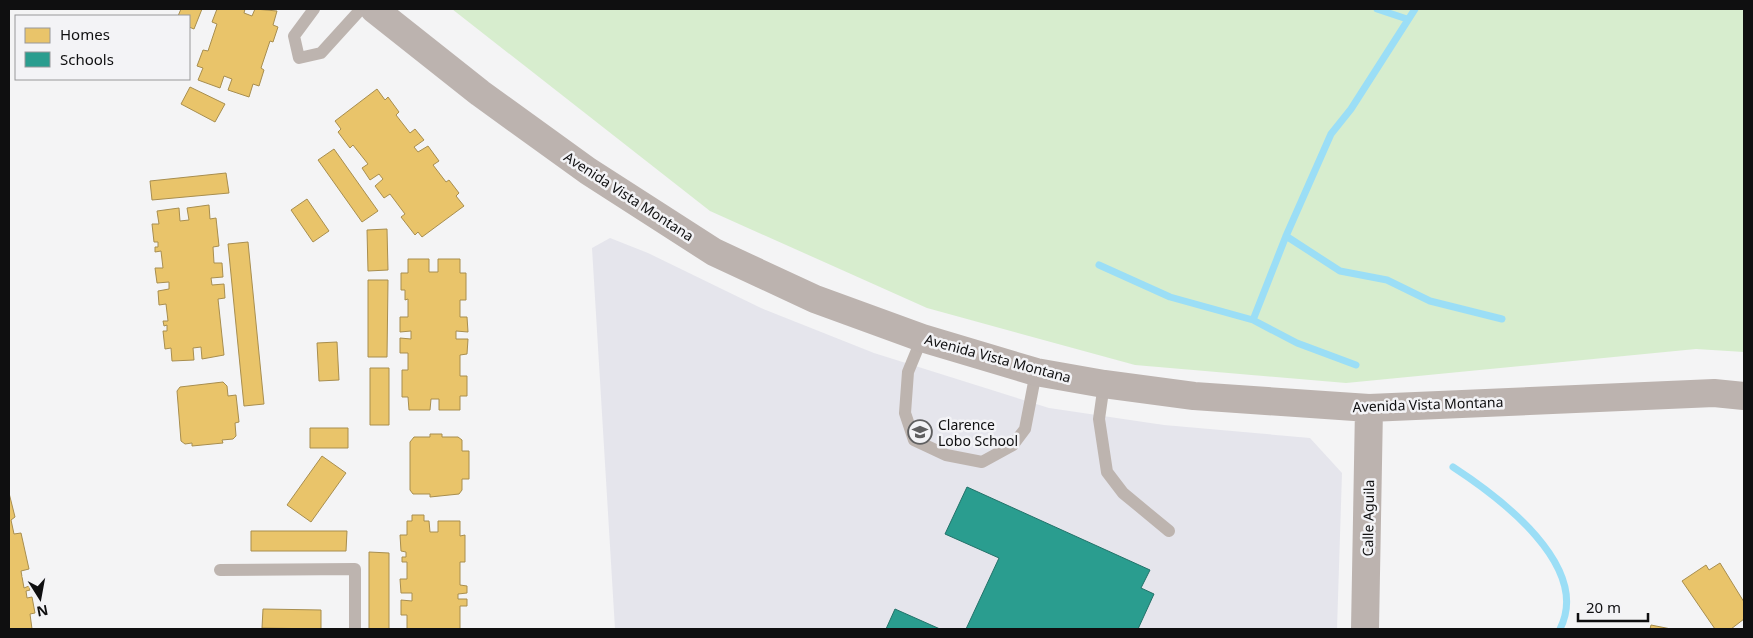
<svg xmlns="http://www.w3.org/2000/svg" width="1753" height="638" font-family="'Noto Sans',sans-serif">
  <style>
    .built { fill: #e5e5ec }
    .green { fill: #d7edce }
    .homes { fill: #e9c46a; stroke: #a88e4f }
    .schools { fill: #2a9d8f; stroke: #227269 }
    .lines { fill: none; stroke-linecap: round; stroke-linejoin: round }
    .stream { stroke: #9bdef6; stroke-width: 7 }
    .lane { stroke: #bdb4af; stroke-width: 12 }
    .secondary { stroke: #bcb3af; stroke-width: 28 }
    .labels { text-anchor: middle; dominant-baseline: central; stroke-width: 5; stroke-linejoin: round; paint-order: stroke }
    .street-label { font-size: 14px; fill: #0f0f10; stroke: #f3f3f6 }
    .poi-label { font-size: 14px; fill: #0f0f10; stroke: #f3f3f6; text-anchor: start }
  </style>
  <rect width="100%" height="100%" fill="#f4f4f5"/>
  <!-- built -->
  <path class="built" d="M 610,238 L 648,253 L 761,308 L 874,353 L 1049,408 L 1164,425 L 1310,438 L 1342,473 L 1337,629 L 615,629 L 592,248 Z"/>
  <!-- green -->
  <path class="green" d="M 452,9 L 1744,9 L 1744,352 L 1696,349 L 1346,383 L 1135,365 L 927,308 L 710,211 Z"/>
  <!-- homes -->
  <path class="homes" d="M 181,9 L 202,9 L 194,29 L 189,27 L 189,16 L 178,16 Z
    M 217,9 L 245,9 L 244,13 L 252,16 L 255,9 L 277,11 L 273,25 L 278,27 L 273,42 L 270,41 L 261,68 L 264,70 L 259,86 L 253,84 L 249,97 L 228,90 L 232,79 L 224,76 L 220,88 L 198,80 L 203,68 L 197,66 L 203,50 L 208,51 L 217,24 L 212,22 Z
    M 190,87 L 225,104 L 215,122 L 181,104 Z
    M 377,89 L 385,100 L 388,97 L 399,112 L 396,115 L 410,133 L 415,129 L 424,140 L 414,147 L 418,152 L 428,146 L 439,161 L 433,165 L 446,182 L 449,180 L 459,193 L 456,196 L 464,206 L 422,237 L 418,232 L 415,235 L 401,217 L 405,214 L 390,194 L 384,198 L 375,186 L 383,179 L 379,174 L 370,180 L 362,168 L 368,164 L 353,145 L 350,148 L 338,132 L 341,129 L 335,121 Z
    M 334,149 L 378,211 L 362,222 L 318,160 Z
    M 226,173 L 229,193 L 152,200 L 150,181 Z
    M 307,199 L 329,231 L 313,242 L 291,210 Z
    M 209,205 L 210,219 L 216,218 L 219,246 L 213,247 L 214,263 L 222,263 L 223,277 L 211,278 L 212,285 L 224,284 L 225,298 L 218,299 L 224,355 L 202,359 L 201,347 L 193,348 L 194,360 L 172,361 L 171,348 L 165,349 L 163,331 L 167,331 L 167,325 L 164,326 L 163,321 L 168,321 L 166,304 L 159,305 L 158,291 L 169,289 L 169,282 L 157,283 L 155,268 L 163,268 L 161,251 L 155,252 L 155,247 L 158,247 L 158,242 L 154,242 L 152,224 L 159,224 L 157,211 L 179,208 L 180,221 L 189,220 L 187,208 Z
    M 387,229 L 388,270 L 368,271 L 367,230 Z
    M 248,242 L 264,404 L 244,406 L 228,244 Z
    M 408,259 L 429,259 L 429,272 L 438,272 L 438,259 L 460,259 L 460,273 L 466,273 L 466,300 L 460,300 L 460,317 L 467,317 L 468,332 L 456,331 L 456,339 L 468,339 L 467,354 L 460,355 L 460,376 L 467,376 L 467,396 L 460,396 L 460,410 L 439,410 L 439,399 L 431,399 L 430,410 L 409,410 L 408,397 L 402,397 L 402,370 L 408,370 L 408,353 L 400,353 L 400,338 L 411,339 L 411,331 L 400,332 L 400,317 L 408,317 L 408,299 L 405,300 L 405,290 L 401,290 L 401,273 L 408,273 Z
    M 368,280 L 388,280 L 387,357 L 368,357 Z
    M 337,342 L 339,380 L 319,381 L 317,343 Z
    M 370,368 L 389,368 L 389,425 L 370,425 Z
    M 223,382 L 227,386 L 228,396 L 236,395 L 239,422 L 235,423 L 236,436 L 233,439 L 222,440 L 223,443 L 192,446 L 192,443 L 185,444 L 181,441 L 177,391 L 180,387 Z
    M 310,428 L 348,428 L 348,448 L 310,448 Z
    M 430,434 L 442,434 L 442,437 L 458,437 L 462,440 L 462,451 L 469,451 L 469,479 L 462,479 L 462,490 L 459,494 L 430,497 L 430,494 L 413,494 L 410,490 L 410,442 L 414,437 L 430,437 Z
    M 322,456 L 346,473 L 311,522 L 287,505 Z
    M 9,493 L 15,517 L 11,520 L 14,534 L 21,533 L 29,569 L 21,571 L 24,588 L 29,586 L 30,590 L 26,591 L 27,598 L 32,597 L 35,613 L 30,614 L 32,629 L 9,629 Z
    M 412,515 L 424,515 L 424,521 L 429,521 L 430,532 L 438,532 L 438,521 L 460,521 L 460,536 L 465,535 L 465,562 L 460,562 L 460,585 L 467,586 L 467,593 L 458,594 L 458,599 L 467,599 L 467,606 L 460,606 L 460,629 L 407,629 L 407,615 L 401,615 L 401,600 L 412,601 L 412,593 L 401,593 L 400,579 L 407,579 L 407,562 L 402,562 L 402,557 L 406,557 L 406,552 L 401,551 L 400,535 L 407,535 L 407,521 L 412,521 Z
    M 251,531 L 347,531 L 346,551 L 251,551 Z
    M 369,552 L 389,553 L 389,629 L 369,629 Z
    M 1720,563 L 1744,602 L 1744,619 L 1731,629 L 1715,629 L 1682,581 L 1706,565 L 1709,570 Z
    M 263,609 L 321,610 L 321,629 L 262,628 Z
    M 1651,625 L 1671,629 L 1650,629 Z"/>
  <!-- schools -->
  <path class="schools" d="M 967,487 L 1150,570 L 1141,588 L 1154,594 L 1138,629 L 966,629 L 999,558 L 945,534 Z
    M 895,609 L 940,629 L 886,629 Z"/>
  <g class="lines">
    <!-- stream -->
    <path class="stream" d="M 1377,9 L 1407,19
      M 1286,236 L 1340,271 L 1387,280 L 1430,301 L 1502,319
      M 1099,265 L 1170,297 L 1253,320 L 1297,343 L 1356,365
      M 1253,320 L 1286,236 L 1331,134 L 1351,109 L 1415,9
      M 1453,467 C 1499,497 1592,566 1560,629"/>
    <!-- lane -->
    <path class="lane" d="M 314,9 L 294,36 L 299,58 L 321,53 L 361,9
      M 922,338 L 908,372 L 905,413 L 914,440 L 946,455 L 982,462 L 1013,445 L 1025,429 L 1036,372
      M 1104,384 L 1099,419 L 1107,472 L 1123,493 L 1169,531
      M 220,570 L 355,569 L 355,629"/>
    <!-- secondary -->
    <path class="secondary" d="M 374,9 L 480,93 L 588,171 L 714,252 L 815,299 L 922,338 L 1036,372 L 1104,384 L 1194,396 L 1369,408 L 1714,393 L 1744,396
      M 1365,629 L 1369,408"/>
  </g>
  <!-- icons -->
  <defs>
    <g id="school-ring" transform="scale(1.25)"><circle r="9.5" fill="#f3f3f6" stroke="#5f5f60" stroke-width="1.5"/><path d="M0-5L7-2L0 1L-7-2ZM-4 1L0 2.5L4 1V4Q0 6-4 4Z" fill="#5f5f60"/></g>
  </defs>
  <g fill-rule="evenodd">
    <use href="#school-ring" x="920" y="432"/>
  </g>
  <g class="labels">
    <!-- street labels -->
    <g class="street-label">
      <text transform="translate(629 196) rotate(33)">Avenida Vista Montana</text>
      <text transform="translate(998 358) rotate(15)">Avenida Vista Montana</text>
      <text transform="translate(1428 404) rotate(-2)">Avenida Vista Montana</text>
      <text transform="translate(1368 518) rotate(-89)">Calle Aguila</text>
    </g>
    <!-- poi labels -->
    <g class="poi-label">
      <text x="938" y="424">Clarence<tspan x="938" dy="16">Lobo School</tspan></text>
    </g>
  </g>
  <!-- border -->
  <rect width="1753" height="638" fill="none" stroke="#0f0f10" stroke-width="20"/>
  <!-- legend -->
  <rect x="15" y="15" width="175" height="65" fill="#f3f3f6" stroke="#98989a"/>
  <rect x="25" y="28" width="25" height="15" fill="#e9c46a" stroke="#98989a"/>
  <text x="60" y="40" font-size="15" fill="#0f0f10">Homes</text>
  <rect x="25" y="52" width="25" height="15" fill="#2a9d8f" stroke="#98989a"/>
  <text x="60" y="65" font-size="15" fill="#0f0f10">Schools</text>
  <!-- north arrow -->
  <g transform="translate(40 598) rotate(169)" stroke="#f3f3f6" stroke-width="4" paint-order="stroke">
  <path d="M0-4L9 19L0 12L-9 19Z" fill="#0f0f10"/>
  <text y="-8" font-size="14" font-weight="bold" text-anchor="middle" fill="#0f0f10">N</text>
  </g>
  <!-- scale -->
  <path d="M1578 613v8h70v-8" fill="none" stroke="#0f0f10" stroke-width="2.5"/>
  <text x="1586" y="613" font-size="15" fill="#0f0f10" stroke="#f3f3f6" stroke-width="4" paint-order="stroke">20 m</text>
</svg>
